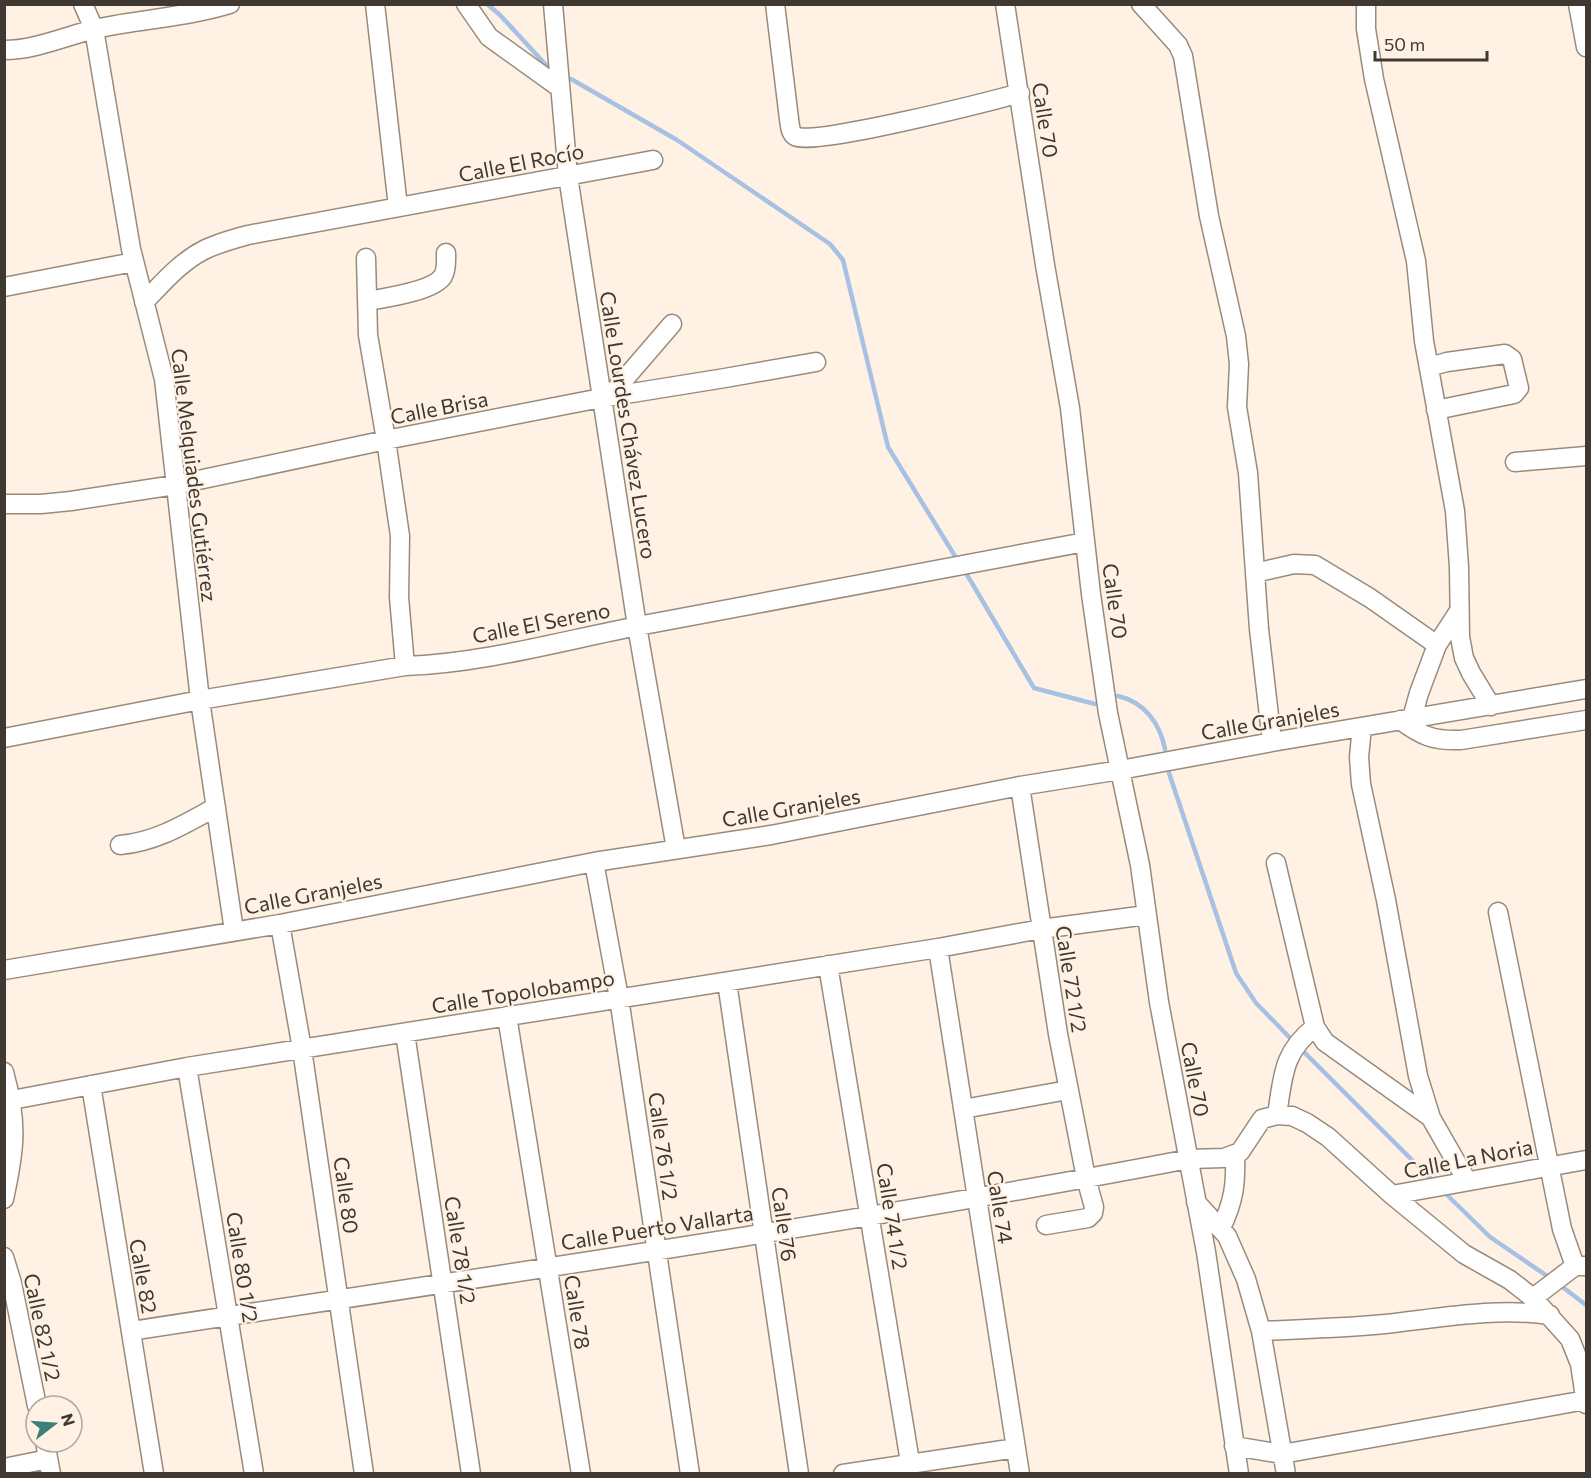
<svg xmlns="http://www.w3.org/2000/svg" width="1591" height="1478" font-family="Commissioner,sans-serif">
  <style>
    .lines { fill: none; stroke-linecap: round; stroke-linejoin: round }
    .stream { stroke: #a6c1e2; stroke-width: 4.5 }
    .minor-casing { stroke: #998b7c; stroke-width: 21 }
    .minor { stroke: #fff; stroke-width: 18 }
    .labels { text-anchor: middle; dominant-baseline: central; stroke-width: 4.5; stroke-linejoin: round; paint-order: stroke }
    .street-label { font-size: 21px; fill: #3f3932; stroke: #fff2e5 }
  </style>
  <rect width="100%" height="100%" fill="#fff2e5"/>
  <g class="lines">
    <!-- stream -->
    <path class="stream" d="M 487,4 L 500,15 L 546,65
      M 571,79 L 677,140 L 830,244 L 843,260 L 888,447 L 958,561
      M 963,568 L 1034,688 L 1095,704
      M 1118,696 C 1144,702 1160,723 1165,749
      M 1169,773 L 1236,973 L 1256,1003 L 1293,1041
      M 1301,1049 L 1435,1183
      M 1443,1191 L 1490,1237 L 1550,1278
      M 1560,1285 L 1586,1305"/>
    <!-- minor casing -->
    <g class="minor-casing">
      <path id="minor" d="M 83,4 L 94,29 L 131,249 L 164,379 L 200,700 L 234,931
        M 375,4 L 398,207
        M 466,4 L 489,37 L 560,88
        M 553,4 L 568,176 L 637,626 L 676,849
        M 775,4 L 789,119 C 790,125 790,133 795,136 C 811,147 991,101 1020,93
        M 1005,4 L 1045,265 L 1070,408 L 1091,594 L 1108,713 L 1140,865 L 1159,1002 L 1206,1252 L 1239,1474
        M 1141,4 L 1178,45 L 1183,56 L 1209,216 L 1236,336 L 1239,364 L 1237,407 L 1248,473 L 1259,629 L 1272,742
        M 1366,4 L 1366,29 L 1374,79 L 1416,261 L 1424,341 L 1455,511 L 1459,567 L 1460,637 L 1464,658 L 1471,673 L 1491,706
        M 1578,4 L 1586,47
        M 4,50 C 36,50 68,35 99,28 C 142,19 187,17 230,4
        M 366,258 L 368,335 L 386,440 L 400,536 L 399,597 L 405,666
        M 4,287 L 134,262
        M 368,301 C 385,298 434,291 443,276 C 447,269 446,260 446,253
        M 144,302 C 162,284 180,262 204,250 C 218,243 233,239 248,235 L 653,160
        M 1429,367 L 1447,362 L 1505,354 L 1512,359 L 1518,384 L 1519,388 L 1514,394 L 1436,410
        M 610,396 L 672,324
        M 1515,462 L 1586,456
        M 4,504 L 41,504 L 71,501 L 175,485 L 386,440 L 601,398 L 725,378 L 816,362
        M 1255,573 L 1294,564 L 1315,565 L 1370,598 L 1437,645 L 1459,611
        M 1412,718 L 1419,693 L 1437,645
        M 1400,720 C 1422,736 1433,741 1461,740 L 1586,720
        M 1362,727 L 1359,757 L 1361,784 L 1386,900 L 1418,1076 L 1431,1118 L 1467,1181
        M 4,738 L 200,700 L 405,666 C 484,663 561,641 638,626 C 787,597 936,569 1085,542
        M 1020,786 L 1058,1034 L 1086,1178 L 1094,1207 L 1093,1213 L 1088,1218 L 1046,1225
        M 120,845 C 156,842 185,824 216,807
        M 594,862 L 619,998 L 690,1474
        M 1276,863 L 1315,1027 L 1325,1042 L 1430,1117
        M 1498,912 L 1562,1229 L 1575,1266
        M 280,924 L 302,1049 L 364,1474
        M 938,948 L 1020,1474
        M 828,965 L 912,1474
        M 4,970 L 280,924 L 594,862 L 771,835 L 1020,786 L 1120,770 L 1272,742 L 1586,689
        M 727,982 L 799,1474
        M 507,1016 L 581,1474
        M 405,1033 L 471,1474
        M 187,1067 L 254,1474
        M 4,1072 C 18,1123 15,1149 4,1199
        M 91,1085 L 154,1474
        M 12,1100 L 187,1067 L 938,948 L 1041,929 L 1147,915
        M 963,1109 L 1068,1090
        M 1277,1115 C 1283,1078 1282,1052 1315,1027
        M 1392,1195 L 1586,1160
        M 1196,1202 L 1227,1236 L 1246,1279 L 1261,1331 L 1286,1474
        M 1221,1228 C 1234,1201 1236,1184 1235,1154
        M 4,1257 L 12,1283 L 37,1406
        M 1533,1298 L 1575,1266 L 1586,1266
        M 131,1331 C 484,1277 838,1226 1189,1159 L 1224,1158 L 1240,1152 L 1262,1119 L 1277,1115 L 1292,1116 L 1307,1123 L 1328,1137 L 1392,1195 L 1464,1254 L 1510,1280 L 1533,1298 L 1570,1339 L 1580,1364 L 1586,1404
        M 1261,1331 C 1303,1329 1344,1328 1385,1324 C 1440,1318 1496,1307 1550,1315
        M 45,1442 L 51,1474
        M 1234,1446 L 1282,1454 L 1586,1400
        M 4,1468 L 48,1459
        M 843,1474 L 1016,1448"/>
    </g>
    <!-- minor -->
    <use href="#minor" class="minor"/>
  </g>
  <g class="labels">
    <!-- street labels -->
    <g class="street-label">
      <text transform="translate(1046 120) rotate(81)">Calle 70</text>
      <text transform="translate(521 162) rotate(-11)">Calle El Rocío</text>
      <text transform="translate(439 407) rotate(-11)">Calle Brisa</text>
      <text transform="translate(629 425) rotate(81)">Calle Lourdes Chávez Lucero</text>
      <text transform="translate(195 475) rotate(83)">Calle Melquiades Gutiérrez</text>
      <text transform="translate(1116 601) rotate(82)">Calle 70</text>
      <text transform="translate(541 622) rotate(-11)">Calle El Sereno</text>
      <text transform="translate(1270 720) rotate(-10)">Calle Granjeles</text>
      <text transform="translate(791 807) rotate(-10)">Calle Granjeles</text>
      <text transform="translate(313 893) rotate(-11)">Calle Granjeles</text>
      <text transform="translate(1072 979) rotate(81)">Calle 72 1/2</text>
      <text transform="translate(523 991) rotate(-9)">Calle Topolobampo</text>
      <text transform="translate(1196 1079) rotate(79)">Calle 70</text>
      <text transform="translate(664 1146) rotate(82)">Calle 76 1/2</text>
      <text transform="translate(1468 1158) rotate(-11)">Calle La Noria</text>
      <text transform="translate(347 1195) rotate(82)">Calle 80</text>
      <text transform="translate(1001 1207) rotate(81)">Calle 74</text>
      <text transform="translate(893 1216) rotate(81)">Calle 74 1/2</text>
      <text transform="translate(785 1224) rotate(82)">Calle 76</text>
      <text transform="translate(657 1227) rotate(-9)">Calle Puerto Vallarta</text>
      <text transform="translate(461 1250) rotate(81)">Calle 78 1/2</text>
      <text transform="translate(243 1267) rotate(81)">Calle 80 1/2</text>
      <text transform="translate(144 1276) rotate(80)">Calle 82</text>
      <text transform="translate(578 1312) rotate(81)">Calle 78</text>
      <text transform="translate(43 1327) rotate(78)">Calle 82 1/2</text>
    </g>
  </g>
  <!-- border -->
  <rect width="1591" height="1478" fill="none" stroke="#3f3932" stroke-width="12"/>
  <!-- north arrow -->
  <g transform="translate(54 1424) rotate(73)"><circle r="28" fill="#fff2e5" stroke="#b2a89d" stroke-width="1.5"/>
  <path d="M0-4.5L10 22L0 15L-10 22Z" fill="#3a8078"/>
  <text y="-9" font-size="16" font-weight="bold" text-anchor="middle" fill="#3f3932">N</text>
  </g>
  <!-- scale -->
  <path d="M1375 51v9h112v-9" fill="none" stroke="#3f3932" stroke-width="3"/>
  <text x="1384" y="51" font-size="18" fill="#3f3932" stroke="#fff2e5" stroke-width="4.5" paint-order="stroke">50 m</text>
</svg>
